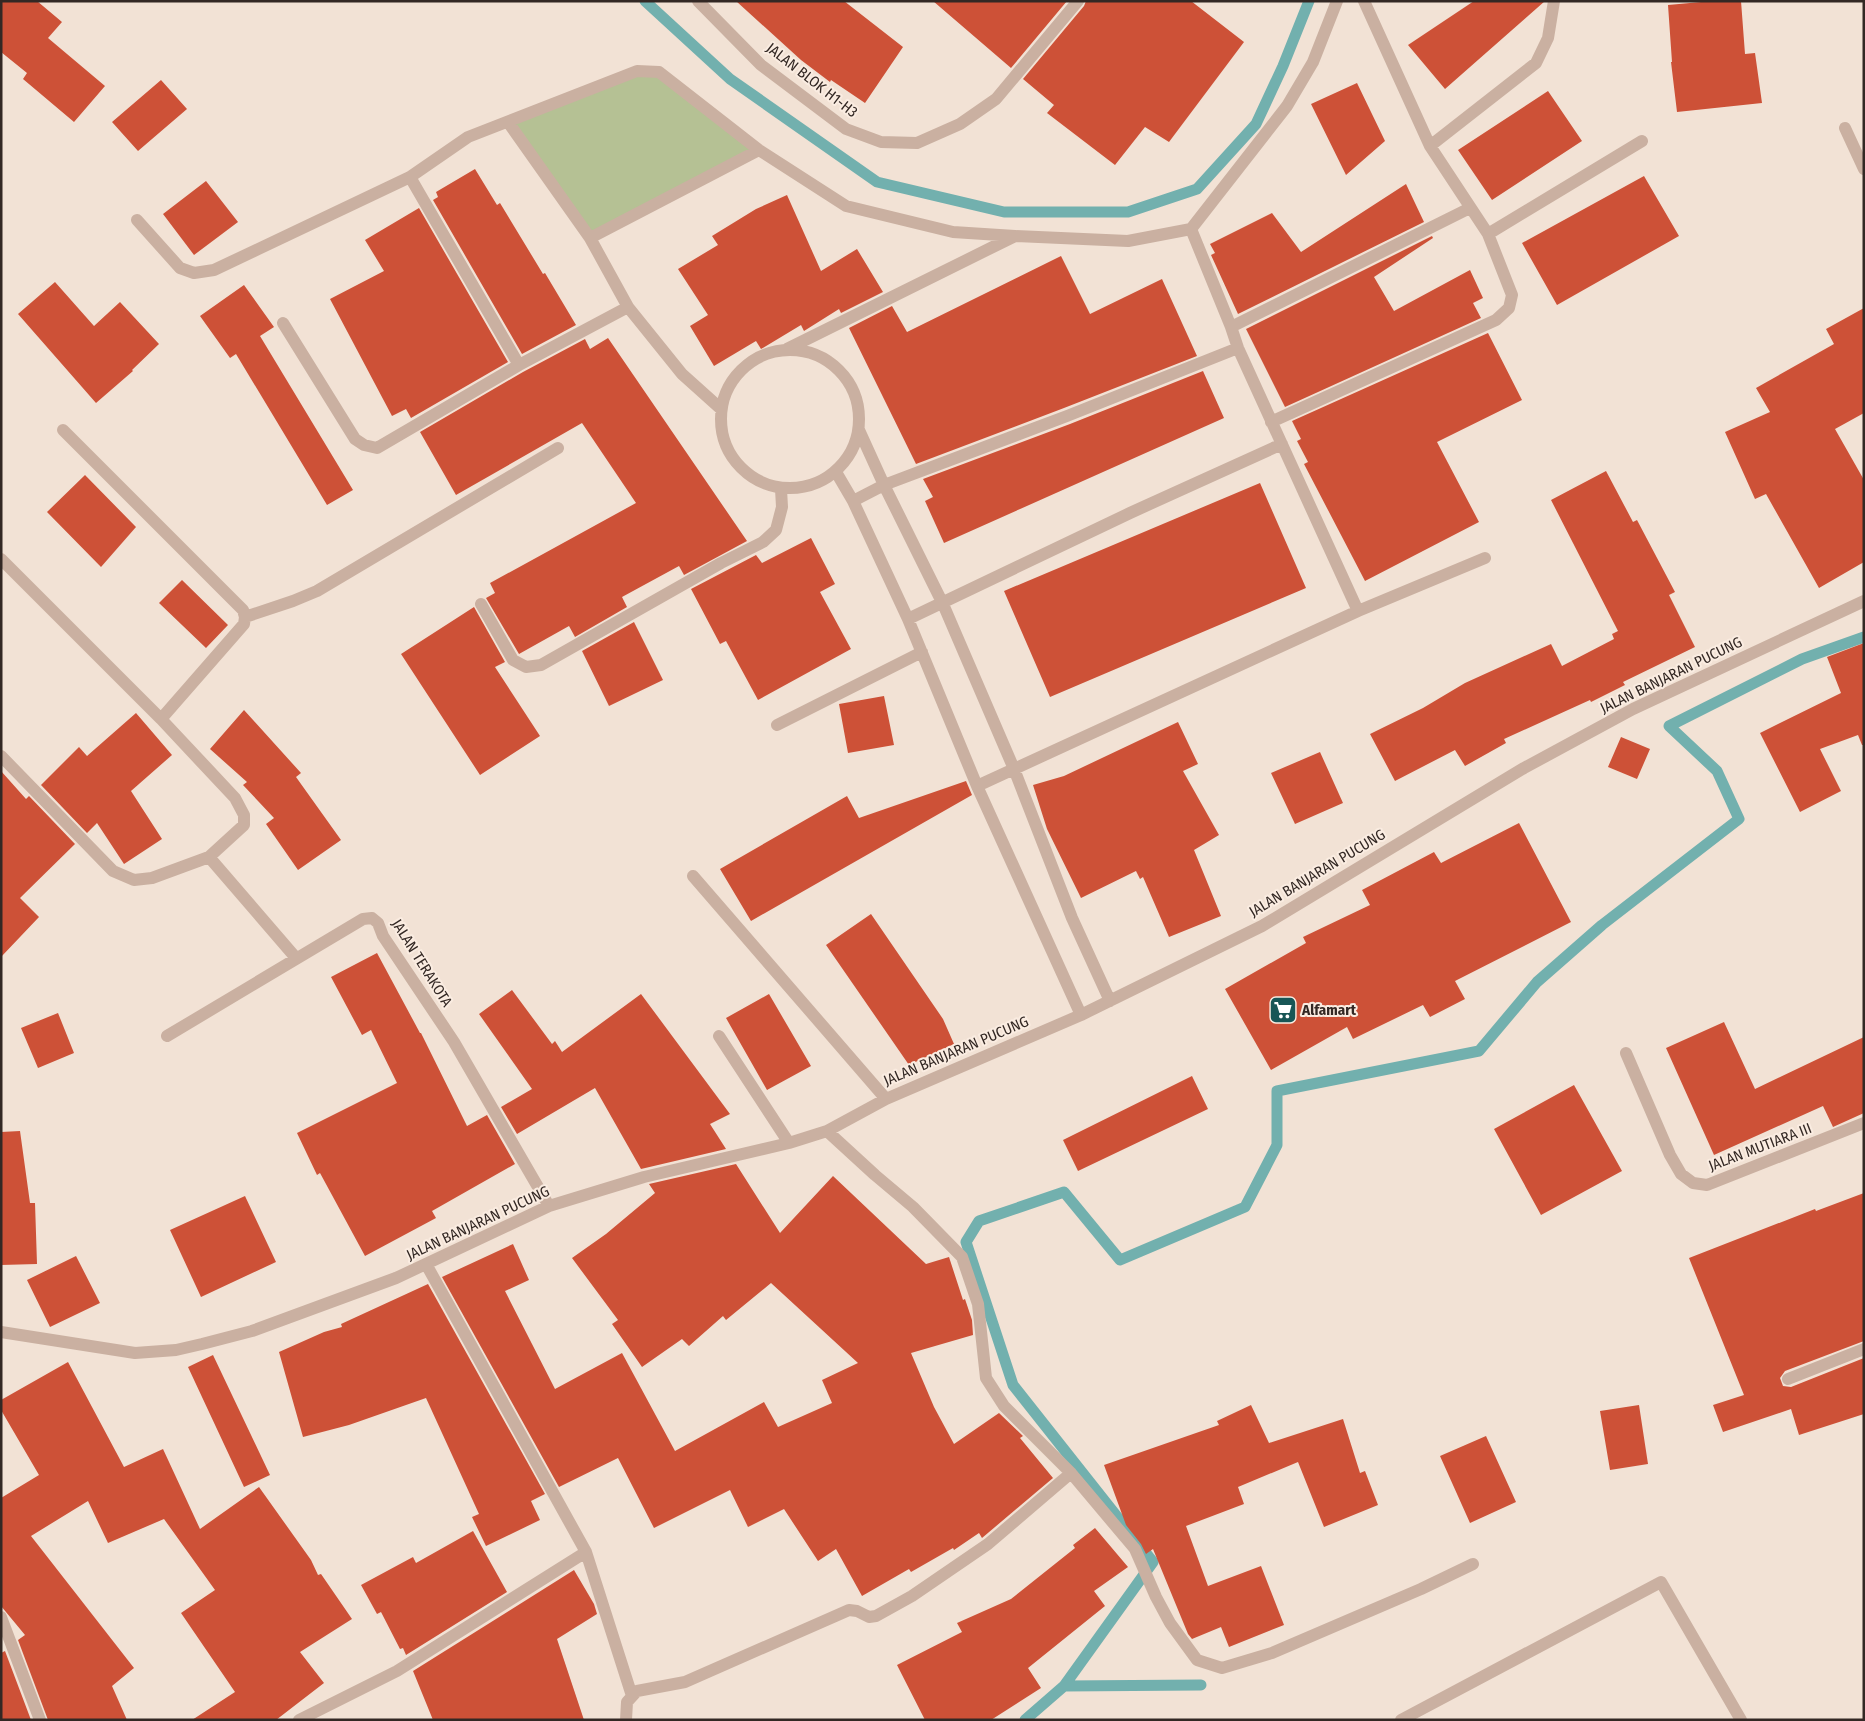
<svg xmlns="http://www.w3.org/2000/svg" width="1865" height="1721" font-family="'Fira Sans Condensed',sans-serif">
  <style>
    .green { fill: #b5c194 }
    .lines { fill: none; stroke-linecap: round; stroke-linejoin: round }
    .stream { stroke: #72b0ae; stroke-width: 11 }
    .building { fill: #cd5137 }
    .minor { stroke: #cab0a1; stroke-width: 12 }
    .labels { text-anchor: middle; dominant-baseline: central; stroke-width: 4; stroke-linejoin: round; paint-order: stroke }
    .street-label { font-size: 15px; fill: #332824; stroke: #faece1 }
    .poi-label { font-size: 15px; font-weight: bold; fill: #332824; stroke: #faece1; text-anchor: start }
  </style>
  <rect width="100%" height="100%" fill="#f2e2d5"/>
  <!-- green -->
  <path class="green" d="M 637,71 L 659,72 L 759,150 L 590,238 L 508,122 Z"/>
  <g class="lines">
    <!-- stream -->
    <path class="stream" d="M 645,1 L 730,79 L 877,182 L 1004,212 L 1128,212 L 1197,189 L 1256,124 L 1283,66 L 1309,1
      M 1064,1686 L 1153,1562 L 1013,1385 L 966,1242 L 979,1221 L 1064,1192 L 1120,1260 L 1245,1207 L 1277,1145 L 1277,1091 L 1479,1051 L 1537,982 L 1602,925 L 1739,819 L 1717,771 L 1669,726 L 1802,659 L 1864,637
      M 1025,1720 L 1064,1686 L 1201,1685"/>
  </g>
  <!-- building -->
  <path class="building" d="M 1,1 L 37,1 L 62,22 L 48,38 L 105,86 L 74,122 L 23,79 L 27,73 L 1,52 Z
    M 736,1 L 844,1 L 903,47 L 865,103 L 831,80 L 830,82 L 801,60 Z
    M 933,1 L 1067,1 L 1011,68 Z
    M 1086,1 L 1191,1 L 1244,42 L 1169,142 L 1145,127 L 1115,165 L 1047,113 L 1054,105 L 1023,79 L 1084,6 Z
    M 1474,1 L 1545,1 L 1445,89 L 1408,45 Z
    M 1712,1 L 1741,1 L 1745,54 L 1755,53 L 1762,103 L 1677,112 L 1671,62 L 1672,62 L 1668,5 Z
    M 161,80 L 187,109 L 138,151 L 112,122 Z
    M 1357,83 L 1385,141 L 1346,175 L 1311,104 Z
    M 1548,91 L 1582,141 L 1492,200 L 1458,150 Z
    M 475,169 L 497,205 L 500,203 L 543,274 L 545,273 L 576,325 L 522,354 L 433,200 L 438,197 L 436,192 Z
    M 1644,176 L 1679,236 L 1557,305 L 1522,243 Z
    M 206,181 L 238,222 L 194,255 L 163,214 Z
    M 1406,184 L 1424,222 L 1238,314 L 1211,255 L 1215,253 L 1210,244 L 1272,213 L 1301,252 Z
    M 787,195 L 821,271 L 857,249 L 883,292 L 841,313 L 839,309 L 804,331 L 801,325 L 761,349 L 756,341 L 714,366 L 690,326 L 708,315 L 678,269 L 718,245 L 712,236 L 756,209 Z
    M 419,208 L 508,362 L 411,418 L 406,409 L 392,416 L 330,299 L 384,271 L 365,240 Z
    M 1432,236 L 1433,238 L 1374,277 L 1394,311 L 1470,270 L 1483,298 L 1473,303 L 1481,318 L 1285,407 L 1246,329 Z
    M 1061,256 L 1090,314 L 1162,279 L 1197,356 L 1064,408 L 916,464 L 849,328 L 892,306 L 907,332 Z
    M 55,282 L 94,326 L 120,302 L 159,344 L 132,370 L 133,371 L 96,403 L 18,314 Z
    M 244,285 L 274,327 L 260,336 L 353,490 L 327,505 L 236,354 L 230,358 L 200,316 Z
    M 1864,308 L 1864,413 L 1835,429 L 1864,480 L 1864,562 L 1819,588 L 1766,494 L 1755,499 L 1725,432 L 1770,412 L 1756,388 L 1834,344 L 1826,329 Z
    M 1488,333 L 1522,400 L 1437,442 L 1479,522 L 1365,581 L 1304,464 L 1308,462 L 1297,441 L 1301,439 L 1292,421 Z
    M 608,338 L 747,541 L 684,575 L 679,566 L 622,597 L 627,607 L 575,637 L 569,626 L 519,654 L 486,598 L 495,593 L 490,583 L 636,503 L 582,423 L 456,495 L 420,432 L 523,372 L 585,339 L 590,349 Z
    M 1203,371 L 1224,418 L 944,543 L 925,501 L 933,497 L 923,479 L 1070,424 Z
    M 1606,471 L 1633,522 L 1637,520 L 1675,592 L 1669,595 L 1695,647 L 1623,682 L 1625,685 L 1591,702 L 1590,700 L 1504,739 L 1506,743 L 1465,766 L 1455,750 L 1395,781 L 1370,734 L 1423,708 L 1465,683 L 1551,644 L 1562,666 L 1614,639 L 1612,634 L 1618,631 L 1551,500 Z
    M 85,475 L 136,527 L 101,567 L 47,512 Z
    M 1260,483 L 1306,588 L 1050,697 L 1004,591 Z
    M 811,538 L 835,584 L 820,592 L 851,649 L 758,700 L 726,641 L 720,644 L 691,589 L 756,555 L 762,563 Z
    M 182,580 L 228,625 L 206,648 L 159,603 Z
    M 474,607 L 505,662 L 495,667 L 540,736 L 480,775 L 401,654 Z
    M 634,622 L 663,680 L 609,706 L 582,651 Z
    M 1864,643 L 1864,745 L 1862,745 L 1858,735 L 1820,749 L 1841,791 L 1800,812 L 1760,733 L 1841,693 L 1827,657 Z
    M 884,696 L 894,745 L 848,753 L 839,704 Z
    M 244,710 L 301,773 L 296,777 L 341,840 L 298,870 L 266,824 L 274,818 L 243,785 L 247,782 L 210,749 Z
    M 136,713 L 172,755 L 131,791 L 162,839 L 124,864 L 97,823 L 87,833 L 41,785 L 79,747 L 87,756 Z
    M 1178,722 L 1198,764 L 1183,771 L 1219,835 L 1194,850 L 1221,916 L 1169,937 L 1143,877 L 1140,879 L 1136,871 L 1081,898 L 1047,829 L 1033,785 L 1064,776 Z
    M 1621,737 L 1650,749 L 1637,779 L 1608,767 Z
    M 1320,752 L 1343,803 L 1295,824 L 1271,773 Z
    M 1,771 L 26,799 L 29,796 L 75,844 L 20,898 L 39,917 L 1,957 Z
    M 966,781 L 972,795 L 751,921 L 720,869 L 847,796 L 859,818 Z
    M 1519,823 L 1571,922 L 1455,981 L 1465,999 L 1430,1017 L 1423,1005 L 1353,1039 L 1347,1027 L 1271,1070 L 1225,989 L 1306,943 L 1303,937 L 1370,905 L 1362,890 L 1434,852 L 1441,863 Z
    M 871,914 L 943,1019 L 954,1044 L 909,1065 L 826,945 Z
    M 377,953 L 420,1033 L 421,1033 L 467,1126 L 487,1115 L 515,1164 L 432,1211 L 436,1218 L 365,1256 L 320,1173 L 317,1175 L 297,1133 L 397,1083 L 371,1030 L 362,1035 L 331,977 Z
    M 512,990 L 552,1044 L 555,1041 L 562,1052 L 641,994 L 730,1114 L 710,1124 L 726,1149 L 641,1169 L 595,1088 L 517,1134 L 501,1107 L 532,1089 L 479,1014 Z
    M 769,994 L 811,1066 L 767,1090 L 726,1018 Z
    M 58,1013 L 74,1053 L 38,1068 L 21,1028 Z
    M 1724,1022 L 1755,1089 L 1864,1037 L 1864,1113 L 1833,1127 L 1823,1106 L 1714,1155 L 1666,1048 Z
    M 1192,1076 L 1208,1109 L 1078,1171 L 1063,1140 Z
    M 1574,1085 L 1622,1171 L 1541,1215 L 1494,1129 Z
    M 20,1131 L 30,1203 L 35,1203 L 37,1264 L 1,1265 L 1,1132 Z
    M 736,1164 L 780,1233 L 833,1176 L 926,1264 L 949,1257 L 963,1300 L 965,1299 L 972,1320 L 973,1335 L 911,1353 L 934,1407 L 954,1444 L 999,1413 L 1023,1436 L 1020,1438 L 1053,1478 L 982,1538 L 979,1533 L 954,1550 L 953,1548 L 911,1572 L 909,1569 L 862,1596 L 836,1549 L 818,1561 L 784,1509 L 748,1527 L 730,1490 L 654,1528 L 618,1458 L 559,1487 L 442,1277 L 513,1244 L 529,1280 L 505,1291 L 555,1389 L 622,1353 L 675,1451 L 764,1402 L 778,1427 L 832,1403 L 822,1380 L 858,1363 L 771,1283 L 726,1320 L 723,1316 L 689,1346 L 682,1339 L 642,1367 L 612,1324 L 618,1320 L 572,1258 L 606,1234 L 655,1193 L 649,1184 Z
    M 1864,1193 L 1864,1341 L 1785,1371 L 1780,1378 L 1783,1386 L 1791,1387 L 1864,1358 L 1864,1414 L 1799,1435 L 1791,1409 L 1723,1432 L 1713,1405 L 1744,1395 L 1689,1258 L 1815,1209 L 1816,1211 Z
    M 245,1196 L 276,1262 L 201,1297 L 170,1230 Z
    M 76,1256 L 100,1303 L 50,1327 L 27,1280 Z
    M 428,1284 L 545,1494 L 531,1501 L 540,1520 L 486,1546 L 472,1517 L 479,1514 L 426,1398 L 349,1425 L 303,1437 L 279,1352 L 324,1332 L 342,1327 L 341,1324 Z
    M 213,1355 L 270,1475 L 244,1487 L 188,1367 Z
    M 68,1362 L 124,1467 L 163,1449 L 200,1529 L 259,1487 L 311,1560 L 318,1575 L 321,1574 L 352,1619 L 300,1652 L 324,1683 L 276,1720 L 192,1720 L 235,1692 L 181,1613 L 215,1590 L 164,1519 L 108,1543 L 88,1501 L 31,1536 L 134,1668 L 112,1686 L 127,1720 L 48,1720 L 18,1640 L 25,1635 L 1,1606 L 1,1498 L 39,1475 L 1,1410 L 1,1400 Z
    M 1251,1405 L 1269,1443 L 1343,1419 L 1360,1473 L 1365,1471 L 1378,1505 L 1324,1527 L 1298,1462 L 1238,1487 L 1244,1504 L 1186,1526 L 1208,1586 L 1261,1566 L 1284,1625 L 1229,1647 L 1221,1627 L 1192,1639 L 1188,1634 L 1153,1549 L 1146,1554 L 1141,1544 L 1126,1525 L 1104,1465 L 1219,1425 L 1217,1421 Z
    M 1639,1405 L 1648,1464 L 1610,1470 L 1600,1411 Z
    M 1486,1436 L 1516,1502 L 1470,1523 L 1440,1456 Z
    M 1095,1528 L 1128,1567 L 1094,1591 L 1105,1606 L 1028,1668 L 1041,1688 L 991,1720 L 925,1720 L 897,1665 L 962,1632 L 957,1623 L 1011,1599 L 1075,1548 L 1073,1545 Z
    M 473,1531 L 507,1592 L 406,1655 L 403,1648 L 400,1649 L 381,1612 L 377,1614 L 361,1585 L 413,1557 L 416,1563 Z
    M 574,1570 L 594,1604 L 597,1614 L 557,1639 L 584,1720 L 433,1720 L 413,1671 Z
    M 5,1651 L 31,1720 L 1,1720 L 1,1653 Z"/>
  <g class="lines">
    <!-- minor -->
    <path class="minor" d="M 698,1 L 761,65 L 846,129 L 881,142 L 917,143 L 960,124 L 996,99 L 1078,1
      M 508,122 L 590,238 L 628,307 L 682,374 L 721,409
      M 1845,128 L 1864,169
      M 1430,146 L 1536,63 L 1548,38 L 1554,1
      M 410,177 L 519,365
      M 137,220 L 180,268 L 194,273 L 214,270 L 410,177 L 468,137 L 637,71 L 659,72 L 759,150 L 846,206 L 953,232 L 1015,236 L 1128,241 L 1191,229 L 1287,106 L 1313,62 L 1337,1
      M 1191,229 L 1231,327 L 1238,348 L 1358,611
      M 1488,234 L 1642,141
      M 590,238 L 759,150
      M 283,323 L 355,439 L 364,445 L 377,448 L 519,365 L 628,307
      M 1231,327 L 1470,208
      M 787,349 L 1015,236
      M721 419a69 69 0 1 1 138 0a69 69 0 1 1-138 0Z
      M 1271,422 L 1496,320 L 1509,308 L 1512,295 L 1488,234 L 1430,146 L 1364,1
      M 63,430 L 243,610 L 245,617 L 244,624 L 161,719
      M 859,430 L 884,485 L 943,604 L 1014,769 L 1072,918 L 1110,1001
      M 836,472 L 853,501 L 908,619 L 977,786 L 1081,1015
      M 853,501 L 884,485 L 1067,416 L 1238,348
      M 1,559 L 161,719 L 235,798 L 244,815 L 244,825 L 209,857 L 152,878 L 134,880 L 113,871 L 1,756
      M 481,604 L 513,660 L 526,667 L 541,665 L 721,563 L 763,542 L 776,530 L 782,507 L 781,489
      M 245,617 L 293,601 L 317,591 L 558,448
      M 908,619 L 1130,513 L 1282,444
      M 777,725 L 922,652
      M 977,786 L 1358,611 L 1485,558
      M 209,857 L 296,958
      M 693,876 L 886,1099
      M 167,1036 L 363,919 L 372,918 L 378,923 L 383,936 L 454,1042 L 549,1206
      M 719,1036 L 789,1143
      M 1626,1053 L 1670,1155 L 1681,1174 L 1693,1183 L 1707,1185 L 1864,1123
      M 827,1131 L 875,1175 L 913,1207 L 962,1257 L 978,1304 L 986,1378 L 1004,1406 L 1071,1473 L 1135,1549 L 1156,1597 L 1170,1623 L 1197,1660 L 1222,1668 L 1272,1653 L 1421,1589 L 1473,1564
      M 426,1264 L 586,1552 L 632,1696
      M 1,1332 L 135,1353 L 176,1350 L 202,1344 L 252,1331 L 396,1278 L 549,1206 L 644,1177 L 789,1143 L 827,1131 L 886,1099 L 1081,1015 L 1262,926 L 1524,768 L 1633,709 L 1864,601
      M 1788,1379 L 1864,1349
      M 1,1617 L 40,1720
      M 299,1720 L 397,1671 L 586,1552
      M 626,1720 L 627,1702 L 637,1691 L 685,1682 L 849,1610 L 857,1611 L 869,1617 L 876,1616 L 912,1596 L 988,1544 L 1071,1473
      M 1401,1720 L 1661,1582 L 1741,1720"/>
  </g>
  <!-- icons -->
  <defs>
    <g id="supermarket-square" transform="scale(1.4375)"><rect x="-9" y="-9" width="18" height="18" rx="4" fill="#185656" stroke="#faece1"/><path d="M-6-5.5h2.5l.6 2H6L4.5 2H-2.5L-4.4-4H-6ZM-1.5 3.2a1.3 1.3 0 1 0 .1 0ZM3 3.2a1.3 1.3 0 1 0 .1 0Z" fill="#fff"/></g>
  </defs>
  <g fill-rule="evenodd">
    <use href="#supermarket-square" x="1283" y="1010"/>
  </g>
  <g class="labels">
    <!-- street labels -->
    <g class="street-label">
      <text transform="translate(812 80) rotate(38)">JALAN BLOK H1-H3</text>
      <text transform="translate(1671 675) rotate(-26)">JALAN BANJARAN PUCUNG</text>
      <text transform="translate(1317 873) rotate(-31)">JALAN BANJARAN PUCUNG</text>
      <text transform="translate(422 963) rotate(58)">JALAN TERAKOTA</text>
      <text transform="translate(956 1051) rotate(-23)">JALAN BANJARAN PUCUNG</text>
      <text transform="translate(1760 1147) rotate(-21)">JALAN MUTIARA III</text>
      <text transform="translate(478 1223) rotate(-25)">JALAN BANJARAN PUCUNG</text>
    </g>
    <!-- poi labels -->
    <g class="poi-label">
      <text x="1302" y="1010">Alfamart</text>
    </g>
  </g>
  <!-- border -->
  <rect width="1865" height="1721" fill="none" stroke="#332824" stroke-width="5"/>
</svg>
